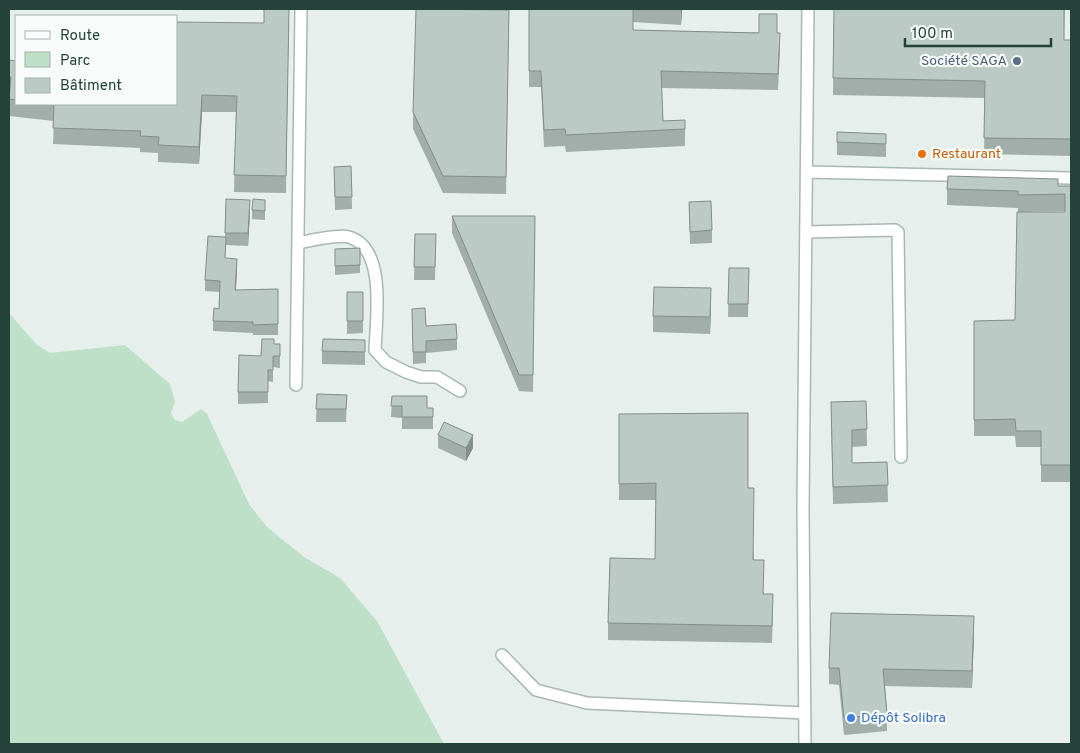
<svg xmlns="http://www.w3.org/2000/svg" width="1080" height="753" font-family="Overpass,sans-serif">
  <style>
    .green { fill: #bfe0c8 }
    .lines { fill: none; stroke-linecap: round; stroke-linejoin: round }
    .minor-casing { stroke: #a8b8b2; stroke-width: 14 }
    .minor { stroke: #fff; stroke-width: 11 }
    .wall { fill: #a1aea9 }
    .shaded-wall { fill: #838d89 }
    .building { fill: #bbcac4; stroke: #838d89 }
    .service-dot { fill: #5c6f8a; stroke: #f7fbf9; stroke-width: 2 }
    .food-dot { fill: #e8710a; stroke: #f7fbf9; stroke-width: 2 }
    .shop-dot { fill: #3f7fe0; stroke: #f7fbf9; stroke-width: 2 }
    .labels { text-anchor: middle; dominant-baseline: central; stroke-width: 4.5; stroke-linejoin: round; paint-order: stroke }
    .service-label { font-size: 14px; fill: #4e5e75; stroke: #f7fbf9; text-anchor: end }
    .food-label { font-size: 14px; fill: #c56008; stroke: #f7fbf9; text-anchor: start }
    .shop-label { font-size: 14px; fill: #366cbe; stroke: #f7fbf9; text-anchor: start }
  </style>
  <rect width="100%" height="100%" fill="#e6efeb"/>
  <!-- green -->
  <path class="green" d="M 9,313 L 37,345 L 50,353 L 125,345 L 170,384 L 175,402 L 171,413 L 175,420 L 182,422 L 201,409 L 207,414 L 249,504 L 267,527 L 304,557 L 340,578 L 377,621 L 444,744 L 9,744 Z"/>
  <g class="lines">
    <!-- minor casing -->
    <g class="minor-casing">
      <path id="minor" d="M 807,172 L 1071,178
        M 806,232 L 895,230 L 898,232 L 901,457
        M 299,243 C 312,240 338,234 349,237 C 387,248 376,320 375,350 L 386,362 L 406,372 L 421,377 L 437,377 L 460,391
        M 296,385 L 301,9
        M 502,655 L 536,690 L 587,703 L 805,713
        M 805,744 L 803,509 L 808,9"/>
    </g>
    <!-- minor -->
    <use href="#minor" class="minor"/>
  </g>
  <!-- wall -->
  <path class="wall" d="M 289,9 L 286,193 L 234,192 L 236,112 L 202,112 L 199,164 L 158,162 L 158,153 L 140,152 L 140,148 L 53,144 L 54,121 L 9,116 L 9,60 L 16,61 L 16,104 L 176,104 L 264,23 Z
    M 529,9 L 682,9 L 681,25 L 633,22 L 633,30 L 777,33 L 780,50 L 778,90 L 661,88 L 663,121 L 685,120 L 685,146 L 566,152 L 565,146 L 544,147 L 541,87 L 529,87 Z
    M 834,9 L 1065,9 L 1064,40 L 1071,40 L 1071,156 L 984,154 L 985,98 L 833,95 Z
    M 509,10 L 506,194 L 443,193 L 413,129 L 413,112 Z
    M 837,132 L 886,134 L 886,157 L 837,155 Z
    M 351,166 L 352,209 L 335,210 L 334,167 Z
    M 1071,186 L 1071,482 L 1041,482 L 1041,447 L 1016,447 L 1015,436 L 974,436 L 974,321 L 1015,320 L 1065,211 L 1018,212 L 1018,208 L 947,205 L 947,189 Z
    M 226,199 L 250,212 L 248,246 L 226,245 L 225,258 L 237,269 L 236,290 L 278,289 L 278,335 L 253,335 L 253,333 L 213,331 L 213,321 L 219,309 L 219,292 L 205,291 L 205,280 L 225,237 Z
    M 265,200 L 265,220 L 252,219 L 252,210 Z
    M 689,202 L 712,230 L 712,243 L 690,244 Z
    M 452,216 L 535,216 L 533,392 L 519,391 L 452,233 Z
    M 415,234 L 436,234 L 435,280 L 414,280 Z
    M 360,248 L 360,273 L 335,275 L 335,249 Z
    M 729,268 L 749,268 L 748,317 L 728,317 Z
    M 347,292 L 363,292 L 363,333 L 347,334 Z
    M 711,305 L 710,334 L 653,332 L 653,316 Z
    M 412,309 L 426,326 L 457,339 L 457,350 L 426,353 L 426,363 L 413,364 Z
    M 365,340 L 365,365 L 322,364 L 322,351 Z
    M 274,344 L 280,356 L 280,368 L 273,367 L 273,382 L 268,381 L 268,403 L 238,404 L 238,392 L 261,356 Z
    M 317,394 L 347,395 L 346,422 L 316,422 Z
    M 392,396 L 427,408 L 433,408 L 433,429 L 402,429 L 402,418 L 391,417 Z
    M 866,401 L 867,446 L 852,447 L 852,463 L 887,462 L 888,502 L 833,504 L 831,418 Z
    M 619,414 L 748,488 L 754,560 L 764,594 L 773,611 L 772,643 L 608,640 L 608,623 L 655,559 L 656,500 L 619,500 Z
    M 438,435 L 473,448 L 466,461 L 438,448 Z
    M 974,633 L 972,688 L 885,686 L 887,714 L 887,731 L 844,735 L 839,685 L 829,684 L 829,668 Z"/>
  <!-- shaded-wall -->
  <path class="shaded-wall" d="M 681,9 L 682,9 L 681,25 Z
    M 202,95 L 202,112 L 199,164 L 199,147 Z
    M 250,200 L 250,212 L 248,246 L 248,233 Z
    M 237,259 L 237,269 L 235,301 L 235,290 Z
    M 711,288 L 711,305 L 710,334 L 710,317 Z
    M 473,435 L 473,448 L 466,461 L 466,448 Z
    M 974,616 L 974,633 L 972,688 L 972,671 Z"/>
  <!-- building -->
  <path class="building" d="M 264,9 L 289,9 L 286,176 L 234,175 L 237,96 L 202,95 L 199,147 L 158,145 L 159,137 L 140,136 L 141,131 L 53,128 L 54,105 L 46,104 L 176,104 L 176,22 L 264,23 Z
    M 416,9 L 509,10 L 506,177 L 443,176 L 413,112 Z
    M 529,9 L 633,9 L 633,30 L 759,33 L 759,14 L 777,14 L 777,33 L 780,33 L 778,74 L 661,71 L 663,121 L 685,120 L 685,129 L 566,135 L 565,129 L 544,130 L 541,71 L 529,71 Z
    M 834,9 L 1064,9 L 1064,40 L 1071,40 L 1071,139 L 984,138 L 985,81 L 833,78 Z
    M 9,60 L 16,61 L 16,100 L 9,99 L 11,77 L 9,77 Z
    M 837,132 L 886,134 L 886,144 L 837,142 Z
    M 351,166 L 352,197 L 335,197 L 334,167 Z
    M 948,176 L 1058,179 L 1058,186 L 1071,186 L 1071,465 L 1041,465 L 1041,431 L 1016,431 L 1015,419 L 974,420 L 974,321 L 1015,320 L 1017,212 L 1065,212 L 1065,194 L 1018,195 L 1018,191 L 947,189 Z
    M 226,199 L 250,200 L 248,233 L 225,233 Z
    M 253,199 L 265,200 L 265,211 L 252,210 Z
    M 711,201 L 712,230 L 690,232 L 689,202 Z
    M 452,216 L 535,216 L 533,375 L 519,375 Z
    M 415,234 L 436,234 L 435,267 L 414,267 Z
    M 208,236 L 226,237 L 225,258 L 237,259 L 235,290 L 278,289 L 278,324 L 253,325 L 253,322 L 213,321 L 214,308 L 219,309 L 220,281 L 205,280 Z
    M 360,248 L 360,265 L 335,266 L 335,249 Z
    M 729,268 L 749,268 L 748,304 L 728,304 Z
    M 654,287 L 711,288 L 710,317 L 653,316 Z
    M 347,292 L 363,292 L 363,321 L 347,321 Z
    M 425,308 L 426,326 L 456,324 L 457,339 L 426,341 L 426,352 L 413,352 L 412,309 Z
    M 262,339 L 274,339 L 274,344 L 280,344 L 280,356 L 273,356 L 273,370 L 268,370 L 268,392 L 238,392 L 239,355 L 261,356 Z
    M 323,339 L 365,340 L 365,352 L 322,351 Z
    M 317,394 L 347,395 L 346,409 L 316,409 Z
    M 392,396 L 427,396 L 427,408 L 433,408 L 433,417 L 402,417 L 402,406 L 391,406 Z
    M 866,401 L 867,429 L 852,430 L 852,463 L 887,462 L 888,485 L 833,487 L 831,402 Z
    M 748,413 L 748,488 L 754,488 L 753,560 L 764,560 L 763,594 L 773,594 L 772,626 L 608,623 L 610,558 L 655,559 L 656,483 L 619,484 L 619,414 Z
    M 444,422 L 473,435 L 466,448 L 438,435 Z
    M 831,613 L 974,616 L 972,671 L 883,669 L 887,714 L 844,718 L 839,668 L 829,668 Z"/>
  <!-- markers -->
  <circle class="service-dot" cx="1017" cy="61" r="5"/>
  <circle class="food-dot" cx="922" cy="154" r="5"/>
  <circle class="shop-dot" cx="851" cy="718" r="5"/>
  <g class="labels">
    <!-- service labels -->
    <g class="service-label">
      <text x="1007" y="61">Société SAGA</text>
    </g>
    <!-- food labels -->
    <g class="food-label">
      <text x="932" y="154">Restaurant</text>
    </g>
    <!-- shop labels -->
    <g class="shop-label">
      <text x="861" y="718">Dépôt Solibra</text>
    </g>
  </g>
  <!-- border -->
  <rect width="1080" height="753" fill="none" stroke="#24423a" stroke-width="20"/>
  <!-- legend -->
  <rect x="15" y="15" width="162" height="90" fill="#f7fbf9" stroke="#a3b1ad"/>
  <rect x="25" y="31" width="25" height="8" fill="#ffffff" stroke="#a3b1ad"/>
  <text x="60" y="40" font-size="15" fill="#24423a">Route</text>
  <rect x="25" y="52" width="25" height="15" fill="#bfe0c8" stroke="#a3b1ad"/>
  <text x="60" y="65" font-size="15" fill="#24423a">Parc</text>
  <rect x="25" y="78" width="25" height="15" fill="#bbcac4" stroke="#a3b1ad"/>
  <text x="60" y="90" font-size="15" fill="#24423a">Bâtiment</text>
  <!-- scale -->
  <path d="M905 38v8h146v-8" fill="none" stroke="#24423a" stroke-width="2.5"/>
  <text x="912" y="38" font-size="15" fill="#24423a" stroke="#f7fbf9" stroke-width="4" paint-order="stroke">100 m</text>
</svg>
